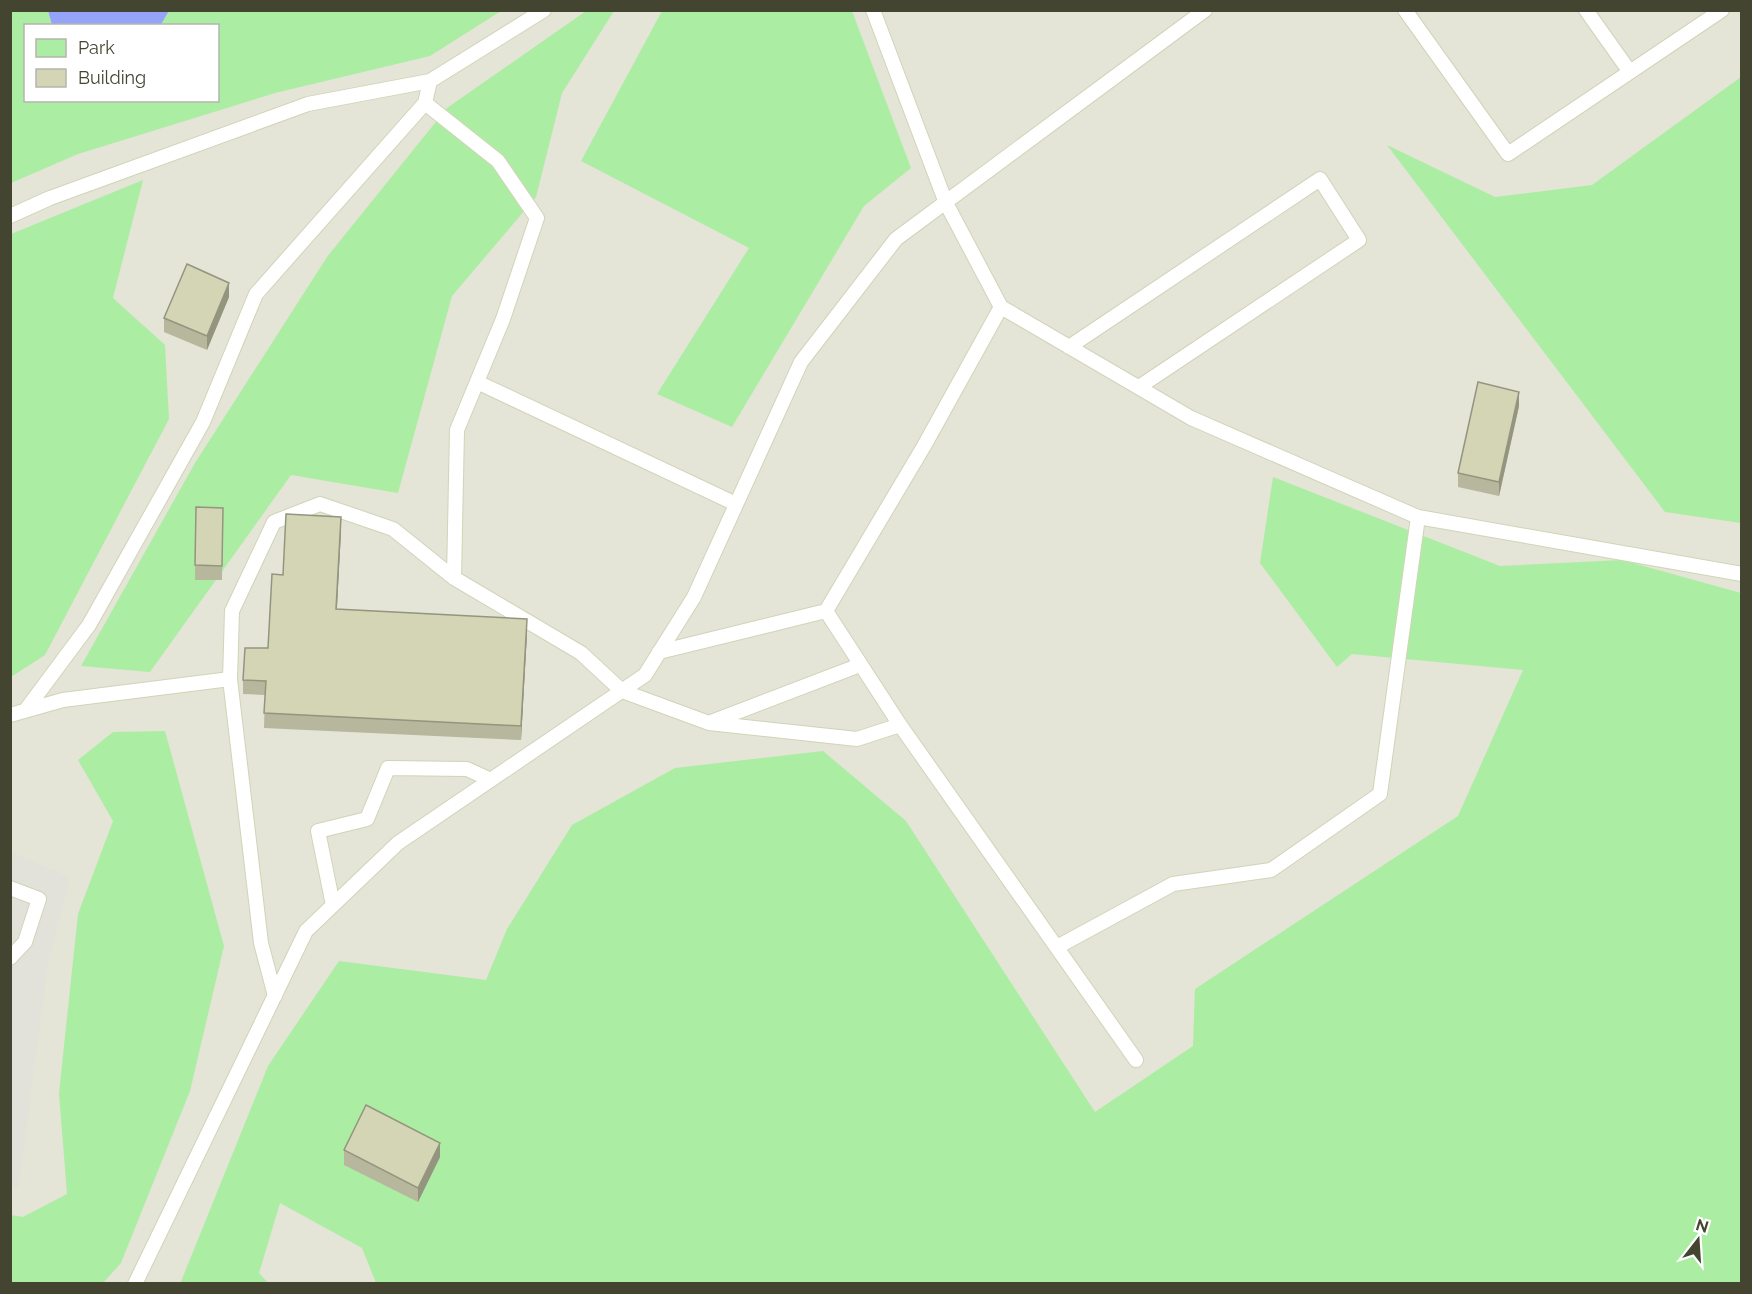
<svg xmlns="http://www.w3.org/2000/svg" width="1752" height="1294" font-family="Raleway,sans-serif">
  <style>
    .industrial { fill: #e4e4d7 }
    .green { fill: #aceda4 }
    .parking { fill: #e2e2db }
    .water { fill: #95a4f8 }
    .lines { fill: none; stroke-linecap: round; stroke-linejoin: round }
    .service-casing { stroke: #d1d4b7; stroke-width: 16 }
    .service { stroke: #fff; stroke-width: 14 }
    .wall { fill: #b6b79c }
    .shaded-wall { fill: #94957f }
    .building { fill: #d4d5b5; stroke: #94957f; stroke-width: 1.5 }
  </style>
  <rect width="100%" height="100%" fill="#f1f3e1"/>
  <!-- industrial -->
  <path class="industrial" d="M 191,11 L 1741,11 L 1741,1283 L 11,1283 L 10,33 L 26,100 L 218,100 L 218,26 Z"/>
  <!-- green -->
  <path class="green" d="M 11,11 L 48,11 L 52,25 L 26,26 L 26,100 L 218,100 L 218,26 L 160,25 L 169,11 L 501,11 L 430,56 L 275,93 L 78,154 L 11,183 Z
    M 586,11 L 614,11 L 562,93 L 536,197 L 452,296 L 398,493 L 291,475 L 150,672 L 81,666 L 195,463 L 327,257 L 447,108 Z
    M 852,11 L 911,168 L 864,206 L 732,427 L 657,394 L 749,248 L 581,161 L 662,11 Z
    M 1741,77 L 1741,523 L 1665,512 L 1387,145 L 1495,197 L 1592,185 Z
    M 143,180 L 113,298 L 165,345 L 169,419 L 45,655 L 11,677 L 11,234 Z
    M 1273,477 L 1500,566 L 1622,560 L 1741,593 L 1741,1283 L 376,1283 L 362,1248 L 280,1203 L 259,1273 L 268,1283 L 180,1284 L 268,1066 L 339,961 L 486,980 L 507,929 L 572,825 L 675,768 L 823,751 L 906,821 L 1095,1112 L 1193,1046 L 1195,989 L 1458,816 L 1523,670 L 1352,654 L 1337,667 L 1260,563 Z
    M 165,731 L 224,946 L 190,1091 L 121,1263 L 103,1283 L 11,1283 L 11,1215 L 23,1217 L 67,1194 L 59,1093 L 78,914 L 113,821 L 78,760 L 113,732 Z"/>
  <!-- parking -->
  <path class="parking" d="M 10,852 L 70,877 L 48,962 L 18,1189 L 10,1188 Z"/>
  <!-- water -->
  <path class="water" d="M 48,11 L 48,10 L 169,11 L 160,26 L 52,25 Z"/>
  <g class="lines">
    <!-- service casing -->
    <g class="service-casing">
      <path id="service" d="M 1405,10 L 1508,154 L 1722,10
        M 1586,10 L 1630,72
        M 425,103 L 498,161 L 537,218 L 503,319 L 457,430 L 454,578 L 581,653 L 622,691 L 709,723 L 857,739 L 900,725
        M 10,216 L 50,198 L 308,104 L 430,81 L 544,10
        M 1001,307 L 1191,418 L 1418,517 L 1742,574
        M 1069,347 L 1320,179 L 1359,240 L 1139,387
        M 477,382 L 736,504
        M 826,611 L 924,446 L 1001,307 L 946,203 L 873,10
        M 659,652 L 826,611 L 900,725 L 1136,1060
        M 230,679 L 232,611 L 274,522 L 320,504 L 393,529 L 454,578
        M 25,711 L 89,625 L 203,422 L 256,294 L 425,103 L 430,81
        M 10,715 L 63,700 L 230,679 L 261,943 L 275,996
        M 711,722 L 860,665
        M 10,888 L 39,899 L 25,942 L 10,958
        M 333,905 L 318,831 L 367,819 L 388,768 L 467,769 L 491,780
        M 1057,947 L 1173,884 L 1271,870 L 1380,794 L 1418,517
        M 135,1284 L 306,931 L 398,843 L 645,675 L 694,597 L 801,362 L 896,239 L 1205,10"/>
    </g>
    <!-- service -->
    <use href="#service" class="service"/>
  </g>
  <!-- wall -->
  <path class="wall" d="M 229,297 L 207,350 L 164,332 L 164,318 Z
    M 1519,406 L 1499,496 L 1458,487 L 1458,473 Z
    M 196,507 L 223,508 L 222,580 L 195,580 Z
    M 341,531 L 337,609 L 527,633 L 521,740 L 264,728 L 265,695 L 243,694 L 243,680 L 268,648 L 283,575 Z
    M 344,1150 L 440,1157 L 418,1202 L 344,1165 Z"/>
  <!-- shaded-wall -->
  <path class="shaded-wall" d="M 229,283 L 229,297 L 207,350 L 207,336 Z
    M 1519,392 L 1519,406 L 1499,496 L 1499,482 Z
    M 341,517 L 341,531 L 336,623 L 336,609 Z
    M 527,619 L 527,633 L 521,740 L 521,726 Z
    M 440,1143 L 440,1157 L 418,1202 L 418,1188 Z"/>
  <!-- building -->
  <path class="building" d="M 187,264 L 229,283 L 207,336 L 164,318 Z
    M 1478,382 L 1519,392 L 1499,482 L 1458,473 Z
    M 196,507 L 223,508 L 222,566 L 195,565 Z
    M 286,514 L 341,517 L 336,609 L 527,619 L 521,726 L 264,713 L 266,681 L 243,680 L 245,648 L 268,648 L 272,574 L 283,575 Z
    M 366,1105 L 440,1143 L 418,1188 L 344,1150 Z"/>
  <!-- border -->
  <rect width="1752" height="1294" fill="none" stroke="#444531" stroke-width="24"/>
  <!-- legend -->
  <rect x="24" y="24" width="195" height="78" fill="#ffffff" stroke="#b4b5ad" stroke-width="1.5"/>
  <rect x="36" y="39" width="30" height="18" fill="#aceda4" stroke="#b4b5ad" stroke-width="1.5"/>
  <text x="78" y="54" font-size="18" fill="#444531">Park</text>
  <rect x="36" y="69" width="30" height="18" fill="#d4d5b5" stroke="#b4b5ad" stroke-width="1.5"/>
  <text x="78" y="84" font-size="18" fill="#444531">Building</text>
  <!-- north arrow -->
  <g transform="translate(1698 1240) rotate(17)" stroke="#ffffff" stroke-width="4.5" paint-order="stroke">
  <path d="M0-4.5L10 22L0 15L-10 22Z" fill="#444531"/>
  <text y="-9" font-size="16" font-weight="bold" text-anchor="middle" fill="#444531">N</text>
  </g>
</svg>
